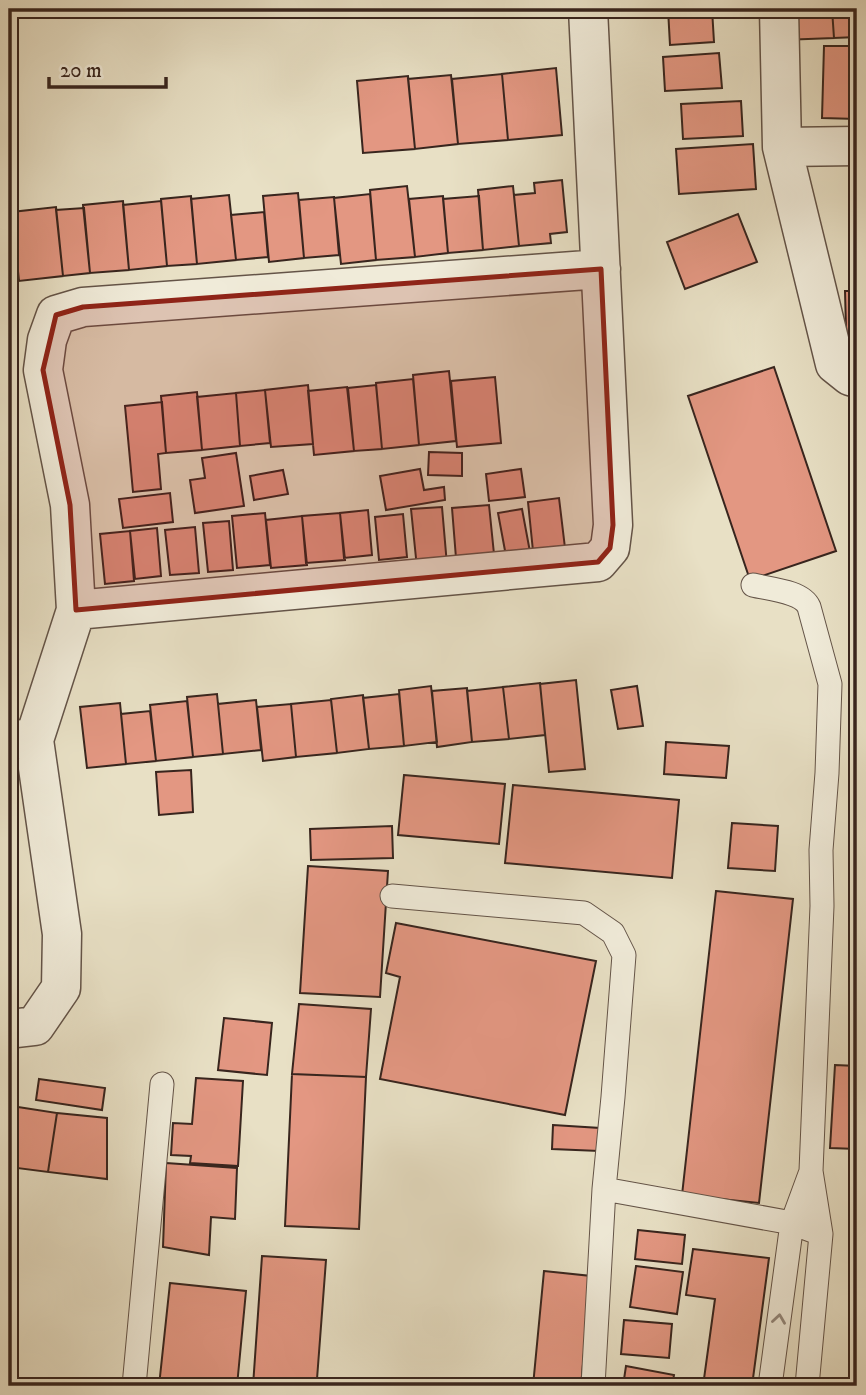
<svg xmlns="http://www.w3.org/2000/svg" width="866" height="1395" font-family="'IM FELL DW Pica',serif">
  <style>
    .building { fill: #e39782; stroke: #38251e; stroke-width: 2 }
    .lines { fill: none; stroke-linecap: round; stroke-linejoin: round }
    .service-casing { stroke: #645448; stroke-width: 25 }
    .minor-casing { stroke: #645448; stroke-width: 41 }
    .service { stroke: #f0ebd9; stroke-width: 23 }
    .minor { stroke: #f0ebd9; stroke-width: 38 }
    .oneway { stroke: #94887c }
    .marked { fill: #8f2418; fill-opacity: 0.2; stroke: #8f2418; stroke-width: 5; stroke-linejoin: round }
  </style>
  <rect width="100%" height="100%" fill="#e8e0c5"/>
  <filter id="stains"><feTurbulence type="fractalNoise" baseFrequency=".00286" numOctaves="4"/><feColorMatrix values="0 0 0 0 .2 0 0 0 0 .09 0 0 0 0 .02 0 0 0 .5 -.17"/></filter>
  <radialGradient id="worn" r=".72"><stop offset=".6" stop-color="#630" stop-opacity="0"/><stop offset="1" stop-color="#630" stop-opacity=".3"/></radialGradient>
  <!-- building -->
  <path class="building" d="M 668,9 L 712,9 L 714,42 L 670,45 Z
    M 781,9 L 832,9 L 834,38 L 782,40 Z
    M 832,9 L 857,9 L 857,37 L 834,38 Z
    M 824,46 L 857,46 L 857,119 L 822,118 Z
    M 719,53 L 722,88 L 665,91 L 663,57 Z
    M 556,68 L 562,135 L 508,140 L 502,74 Z
    M 502,74 L 508,140 L 458,144 L 452,79 Z
    M 451,75 L 458,144 L 415,149 L 408,79 Z
    M 408,76 L 415,149 L 363,153 L 357,81 Z
    M 741,101 L 743,136 L 683,139 L 681,104 Z
    M 753,144 L 756,189 L 679,194 L 676,149 Z
    M 562,180 L 567,232 L 550,234 L 551,243 L 519,246 L 514,195 L 535,193 L 534,183 Z
    M 407,186 L 415,257 L 376,260 L 370,190 Z
    M 513,186 L 519,246 L 483,250 L 478,190 Z
    M 298,193 L 304,258 L 269,262 L 263,196 Z
    M 370,194 L 376,260 L 341,264 L 334,198 Z
    M 229,195 L 236,260 L 197,264 L 191,199 Z
    M 191,196 L 197,264 L 167,266 L 161,199 Z
    M 443,196 L 448,253 L 415,257 L 409,199 Z
    M 479,196 L 483,250 L 448,253 L 443,199 Z
    M 334,197 L 339,255 L 304,258 L 299,200 Z
    M 123,201 L 129,270 L 90,273 L 83,205 Z
    M 161,201 L 167,266 L 129,270 L 123,205 Z
    M 56,207 L 63,276 L 19,281 L 12,212 Z
    M 84,208 L 90,273 L 63,276 L 56,210 Z
    M 264,212 L 268,257 L 236,260 L 231,215 Z
    M 738,214 L 757,262 L 685,289 L 667,242 Z
    M 845,291 L 857,291 L 857,367 L 847,367 Z
    M 774,367 L 836,551 L 750,580 L 688,396 Z
    M 449,371 L 456,441 L 419,445 L 413,375 Z
    M 495,377 L 501,443 L 457,447 L 451,381 Z
    M 413,379 L 419,445 L 382,449 L 376,383 Z
    M 308,385 L 313,444 L 271,447 L 265,390 Z
    M 376,385 L 382,449 L 354,451 L 348,388 Z
    M 347,387 L 354,451 L 314,455 L 308,391 Z
    M 265,390 L 270,443 L 240,446 L 236,393 Z
    M 197,392 L 202,450 L 166,453 L 161,396 Z
    M 236,393 L 240,446 L 202,450 L 197,397 Z
    M 162,402 L 166,453 L 158,454 L 161,489 L 133,492 L 125,406 Z
    M 429,452 L 462,453 L 462,476 L 428,475 Z
    M 236,453 L 244,506 L 195,513 L 190,480 L 205,478 L 202,458 Z
    M 420,469 L 424,490 L 444,487 L 445,500 L 386,510 L 380,476 Z
    M 521,469 L 525,497 L 489,501 L 486,474 Z
    M 283,470 L 288,494 L 254,500 L 250,476 Z
    M 170,493 L 173,522 L 123,528 L 119,499 Z
    M 559,498 L 565,548 L 533,551 L 528,502 Z
    M 489,505 L 494,554 L 456,558 L 452,508 Z
    M 442,507 L 447,565 L 417,568 L 411,509 Z
    M 522,509 L 530,552 L 506,556 L 498,513 Z
    M 368,510 L 372,555 L 344,558 L 340,513 Z
    M 265,513 L 270,565 L 237,568 L 232,516 Z
    M 340,513 L 345,560 L 306,563 L 302,516 Z
    M 403,514 L 407,557 L 379,560 L 375,517 Z
    M 302,516 L 307,565 L 271,568 L 266,520 Z
    M 229,521 L 233,570 L 208,572 L 203,523 Z
    M 195,527 L 199,573 L 170,575 L 165,530 Z
    M 157,528 L 161,576 L 135,579 L 130,531 Z
    M 130,531 L 134,581 L 105,584 L 100,534 Z
    M 576,680 L 585,769 L 549,772 L 540,684 Z
    M 540,683 L 545,735 L 509,739 L 503,687 Z
    M 431,686 L 437,742 L 404,746 L 399,690 Z
    M 637,686 L 643,726 L 618,729 L 611,690 Z
    M 503,687 L 509,739 L 472,742 L 467,691 Z
    M 467,688 L 472,742 L 437,747 L 432,691 Z
    M 217,694 L 223,754 L 193,757 L 187,697 Z
    M 399,694 L 404,746 L 369,749 L 363,698 Z
    M 363,695 L 369,749 L 337,753 L 331,699 Z
    M 256,700 L 261,750 L 223,754 L 218,704 Z
    M 331,700 L 337,753 L 296,757 L 291,704 Z
    M 187,701 L 193,757 L 156,761 L 150,705 Z
    M 120,703 L 126,764 L 87,768 L 80,707 Z
    M 291,704 L 296,757 L 263,761 L 257,707 Z
    M 150,711 L 156,761 L 126,764 L 121,714 Z
    M 666,742 L 729,746 L 726,778 L 664,774 Z
    M 191,770 L 193,812 L 159,815 L 156,772 Z
    M 404,775 L 505,784 L 499,844 L 398,835 Z
    M 513,785 L 679,800 L 672,878 L 505,863 Z
    M 732,823 L 778,826 L 775,871 L 728,868 Z
    M 392,826 L 393,858 L 311,860 L 310,829 Z
    M 308,866 L 388,871 L 380,997 L 300,993 Z
    M 716,891 L 793,899 L 759,1203 L 682,1195 Z
    M 396,923 L 596,961 L 565,1115 L 380,1079 L 400,977 L 386,973 Z
    M 857,942 L 857,1035 L 852,1034 Z
    M 299,1004 L 371,1009 L 366,1077 L 292,1074 Z
    M 224,1018 L 272,1023 L 267,1075 L 218,1070 Z
    M 835,1065 L 857,1066 L 857,1149 L 830,1148 Z
    M 292,1074 L 366,1077 L 359,1229 L 285,1226 Z
    M 196,1078 L 243,1081 L 238,1166 L 190,1163 L 191,1156 L 171,1155 L 173,1123 L 192,1124 Z
    M 39,1079 L 105,1088 L 102,1110 L 36,1100 Z
    M 18,1107 L 57,1113 L 48,1172 L 9,1167 Z
    M 57,1113 L 107,1118 L 107,1179 L 48,1172 Z
    M 9,1116 L 17,1117 L 9,1165 Z
    M 553,1125 L 600,1128 L 599,1151 L 552,1149 Z
    M 166,1163 L 237,1168 L 235,1219 L 211,1217 L 209,1255 L 163,1247 Z
    M 638,1230 L 685,1235 L 682,1264 L 635,1259 Z
    M 693,1249 L 769,1258 L 752,1386 L 703,1386 L 715,1299 L 686,1295 Z
    M 262,1256 L 326,1260 L 317,1379 L 354,1381 L 354,1386 L 253,1386 Z
    M 636,1266 L 683,1272 L 677,1314 L 630,1307 Z
    M 544,1271 L 591,1276 L 581,1386 L 533,1386 Z
    M 170,1283 L 246,1291 L 237,1386 L 159,1386 Z
    M 624,1320 L 672,1324 L 669,1358 L 621,1354 Z
    M 626,1366 L 674,1375 L 672,1386 L 623,1386 Z
    M 356,1380 L 456,1385 L 456,1386 L 356,1386 Z"/>
  <g class="lines">
    <!-- service casing -->
    <g class="service-casing">
      <path id="service" d="M 753,585 C 769,589 802,591 809,607 L 830,684 L 827,773 L 821,850 L 822,906 L 811,1171 L 821,1234 L 807,1386
        M 392,896 L 584,913 L 613,933 L 624,955 L 613,1097 L 604,1189 L 593,1386
        M 604,1189 L 792,1223 L 821,1234
        M 134,1386 L 162,1084
        M 770,1386 L 792,1223 L 810,1174"/>
    </g>
    <!-- minor casing -->
    <g class="minor-casing">
      <path id="minor" d="M 779,9 L 782,147 L 835,364 L 850,376 L 857,378
        M 782,147 L 857,146
        M 76,610 L 598,562 L 610,548 L 613,525 L 588,9
        M 9,739 L 34,740 L 62,934 L 61,988 L 35,1026 L 9,1029
        M 34,740 L 76,610 L 70,505 L 43,370 L 47,340 L 56,315 L 83,307 L 601,269"/>
    </g>
    <!-- service -->
    <use href="#service" class="service"/>
    <!-- minor -->
    <use href="#minor" class="minor"/>
  </g>
  <!-- one-way arrows -->
  <defs><path id="oneway-chevron" d="M-2-3.5L2.5 0L-2 3.5" fill="none" stroke-width="1.6" stroke-linecap="round" stroke-linejoin="round" transform="scale(1.75)"/></defs>
  <use class="oneway" href="#oneway-chevron" transform="translate(779 1319) rotate(-82)"/>
  <!-- marked area -->
  <path class="marked" d="M 601,269 L 613,525 L 610,548 L 598,562 L 76,610 L 70,505 L 43,370 L 56,315 L 83,307 Z"/>
  <!-- margin -->
  <rect width="866" height="1395" fill="none" stroke="#e8e0c5" stroke-width="35"/>
  <rect x="10" y="10" width="845" height="1374" fill="none" stroke="#38251e" stroke-width="3.5"/>
  <rect x="18" y="18" width="831" height="1360" fill="none" stroke="#38251e" stroke-width="2"/>
  <!-- scale -->
  <path d="M49 77v10h117v-10" fill="none" stroke="#38251e" stroke-width="3.5"/>
  <text x="60" y="77" font-size="21" fill="#38251e" stroke="#f0ebd9" stroke-width="5" paint-order="stroke">20 m</text>
  <rect width="100%" height="100%" filter="url(#stains)"/>
  <rect width="100%" height="100%" fill="url(#worn)"/>
</svg>
